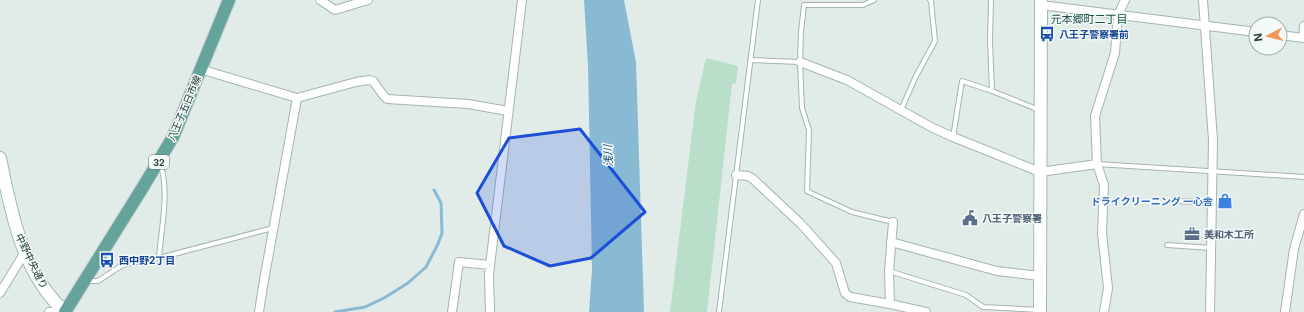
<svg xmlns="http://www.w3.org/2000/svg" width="1304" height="312" font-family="Inter,'Noto Sans JP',sans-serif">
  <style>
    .green { fill: #b9dec9 }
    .water { fill: #88bbd3 }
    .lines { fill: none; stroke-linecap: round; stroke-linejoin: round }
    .stream { stroke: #88bbd3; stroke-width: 3 }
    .lane-casing { stroke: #a4b4b1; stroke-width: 6 }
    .street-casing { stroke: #a4b4b1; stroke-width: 10 }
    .secondary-casing { stroke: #9fb8b3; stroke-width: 14 }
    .primary-casing { stroke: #c1c9c8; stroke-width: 14 }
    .lane { stroke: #fff; stroke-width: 4 }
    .street { stroke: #fff; stroke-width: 8 }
    .secondary { stroke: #fff; stroke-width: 12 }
    .primary { stroke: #65a39d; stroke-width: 12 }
    .marked { fill: #1d4ed8; fill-opacity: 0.2; stroke: #1d4ed8; stroke-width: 3; stroke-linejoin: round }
    .labels { text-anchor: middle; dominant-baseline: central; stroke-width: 3; stroke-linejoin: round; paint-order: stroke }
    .shield { fill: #f2f9f6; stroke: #607572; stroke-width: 1 }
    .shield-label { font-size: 9px; font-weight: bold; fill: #213d3a }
    .transit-label { font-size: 10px; font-weight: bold; fill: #164399; stroke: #f2f9f6; text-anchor: start }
    .street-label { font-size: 10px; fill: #213d3a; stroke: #f2f9f6 }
    .shop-label { font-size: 10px; font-weight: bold; fill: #366cbe; stroke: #f2f9f6; text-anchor: end }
    .service-label { font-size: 10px; font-weight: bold; fill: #4e5e75; stroke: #f2f9f6; text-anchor: start }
    .neighbourhood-label { font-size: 11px; fill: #1c504c; stroke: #f2f9f6 }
    .water-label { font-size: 11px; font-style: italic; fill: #1a5b7b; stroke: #f2f9f6 }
  </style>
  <rect width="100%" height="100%" fill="#e1ece9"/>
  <!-- green -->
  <path class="green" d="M 706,58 L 738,66 L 736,83 L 732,84 L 707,312 L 670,312 L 696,101 Z"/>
  <!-- water -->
  <path class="water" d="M 584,0 L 624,0 L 636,62 L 644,312 L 589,312 L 592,269 L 588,65 Z"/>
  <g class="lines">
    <!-- stream -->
    <path class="stream" d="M 335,312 L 365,307 L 384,298 L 408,283 L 426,267 L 438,244 L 442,233 L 441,203 L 434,190"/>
    <!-- lane casing -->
    <g class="lane-casing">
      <path id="lane" d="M 874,0 L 863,5 L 804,5 L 801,32 L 800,62 L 802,108 L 809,130 L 807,191 L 811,193 L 852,212 L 893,222
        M 750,60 L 800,62
        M 992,91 L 1039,110
        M 901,110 L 916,76 L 935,41 L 931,1 L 930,0
        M 953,137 L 962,81 L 992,91 L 990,41 L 991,0
        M 1097,164 L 1304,177
        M 1178,201 L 1212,203
        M 1167,245 L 1211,248
        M 159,258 C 161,229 170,191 160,163
        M 889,271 L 966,295 L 983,307 L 1040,310
        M 86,281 L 98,281 L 121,266 L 127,264 L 159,258 L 273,228
        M 719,312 L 758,0"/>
    </g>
    <!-- street casing -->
    <g class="street-casing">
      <path id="street" d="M 320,0 L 335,10 L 368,0
        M 1203,0 L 1213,140 L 1210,312
        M 1041,5 L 1256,32
        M 1280,35 L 1304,38
        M 1303,38 L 1304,26
        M 800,62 L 847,80 L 931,127 L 953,137 L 1040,172 L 1097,164
        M 200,69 L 297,98 L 356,82 L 369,80 L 373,81 L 383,95 L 387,99 L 468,104 L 508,111
        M 736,175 L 748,176 L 753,179 L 800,223 L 836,263 L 845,293 L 850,297 L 890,304 L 926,312
        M 891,242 L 997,271 L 1040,276
        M 0,293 L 25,252
        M 890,304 L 889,271 L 893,222
        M 49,312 L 59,312
        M 259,312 L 263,286 L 297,98
        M 452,312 L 459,262 L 490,265
        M 490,312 L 489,274 L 522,0
        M 1104,312 L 1108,288 L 1102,233 L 1104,185 L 1097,164 L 1095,116 L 1115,53 L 1118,15 L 1125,0
        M 1285,312 L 1294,249 L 1304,214"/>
    </g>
    <!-- secondary casing -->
    <g class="secondary-casing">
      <path id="secondary" d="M 0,158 C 11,212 22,273 65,312
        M 1040,312 L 1041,0"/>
    </g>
    <!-- primary casing -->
    <g class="primary-casing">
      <path id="primary" d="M 65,312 L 143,187 L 173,137 L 229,0"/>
    </g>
    <!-- lane -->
    <use href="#lane" class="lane"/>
    <!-- street -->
    <use href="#street" class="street"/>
    <!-- secondary -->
    <use href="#secondary" class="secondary"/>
    <!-- primary -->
    <use href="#primary" class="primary"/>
  </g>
  <!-- marked area -->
  <path class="marked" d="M 580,129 L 645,212 L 591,258 L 550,266 L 504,246 L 477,193 L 509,138 Z"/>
  <!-- icons -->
  <defs>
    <g id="bus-bare" transform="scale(1.2)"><path d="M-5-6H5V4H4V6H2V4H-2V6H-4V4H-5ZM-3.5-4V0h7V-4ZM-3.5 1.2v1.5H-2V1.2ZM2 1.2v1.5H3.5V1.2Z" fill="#1a4fb4" stroke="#f2f9f6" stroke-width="2.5" paint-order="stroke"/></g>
    <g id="shop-bare" transform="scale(1.2)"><path d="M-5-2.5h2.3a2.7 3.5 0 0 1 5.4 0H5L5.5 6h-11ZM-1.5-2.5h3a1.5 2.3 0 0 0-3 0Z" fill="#3f7fe0" stroke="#f2f9f6" stroke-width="2.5" paint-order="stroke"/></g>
    <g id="civic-bare" transform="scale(1.2)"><path d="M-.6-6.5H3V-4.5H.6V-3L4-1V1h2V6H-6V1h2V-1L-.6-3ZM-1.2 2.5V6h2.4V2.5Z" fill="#5c6f8a" stroke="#f2f9f6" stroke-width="2.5" paint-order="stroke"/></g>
    <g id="office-bare" transform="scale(1.2)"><path d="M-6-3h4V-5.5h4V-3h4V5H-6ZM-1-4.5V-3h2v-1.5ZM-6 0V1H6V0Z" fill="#5c6f8a" stroke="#f2f9f6" stroke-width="2.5" paint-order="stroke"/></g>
  </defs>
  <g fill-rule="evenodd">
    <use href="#bus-bare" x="1047" y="34"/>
    <use href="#shop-bare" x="1225" y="201"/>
    <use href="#civic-bare" x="970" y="218"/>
    <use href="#office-bare" x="1192" y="234"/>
    <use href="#bus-bare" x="107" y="260"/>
  </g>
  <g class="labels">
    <!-- shield labels -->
    <rect class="shield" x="149" y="155" width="20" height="14" rx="3"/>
    <g class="shield-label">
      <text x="159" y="162">32</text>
    </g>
    <!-- transit labels -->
    <g class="transit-label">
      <text x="1059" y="34">八王子警察署前</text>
      <text x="119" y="260">西中野2丁目</text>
    </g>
    <!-- street labels -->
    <g class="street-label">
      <text transform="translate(184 108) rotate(-67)">八王子五日市線</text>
      <text transform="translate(32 261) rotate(64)">中野中央通り</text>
    </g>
    <!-- shop labels -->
    <g class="shop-label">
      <text x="1213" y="201">ドライクリーニング 一心舎</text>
    </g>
    <!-- service labels -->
    <g class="service-label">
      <text x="982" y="218">八王子警察署</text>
      <text x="1204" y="234">美和木工所</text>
    </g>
    <!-- neighbourhood labels -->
    <g class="neighbourhood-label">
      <text x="1089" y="19">元本郷町二丁目</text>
    </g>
    <!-- water labels -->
    <g class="water-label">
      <text transform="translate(608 156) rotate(-92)">浅川</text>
    </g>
  </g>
  <!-- north arrow -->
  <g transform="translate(1268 36) rotate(263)"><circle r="19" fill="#f2f9f6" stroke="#9eaeab"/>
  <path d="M0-3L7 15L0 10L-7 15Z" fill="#f59756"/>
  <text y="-6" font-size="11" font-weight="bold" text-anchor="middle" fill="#213d3a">N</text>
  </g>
</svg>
